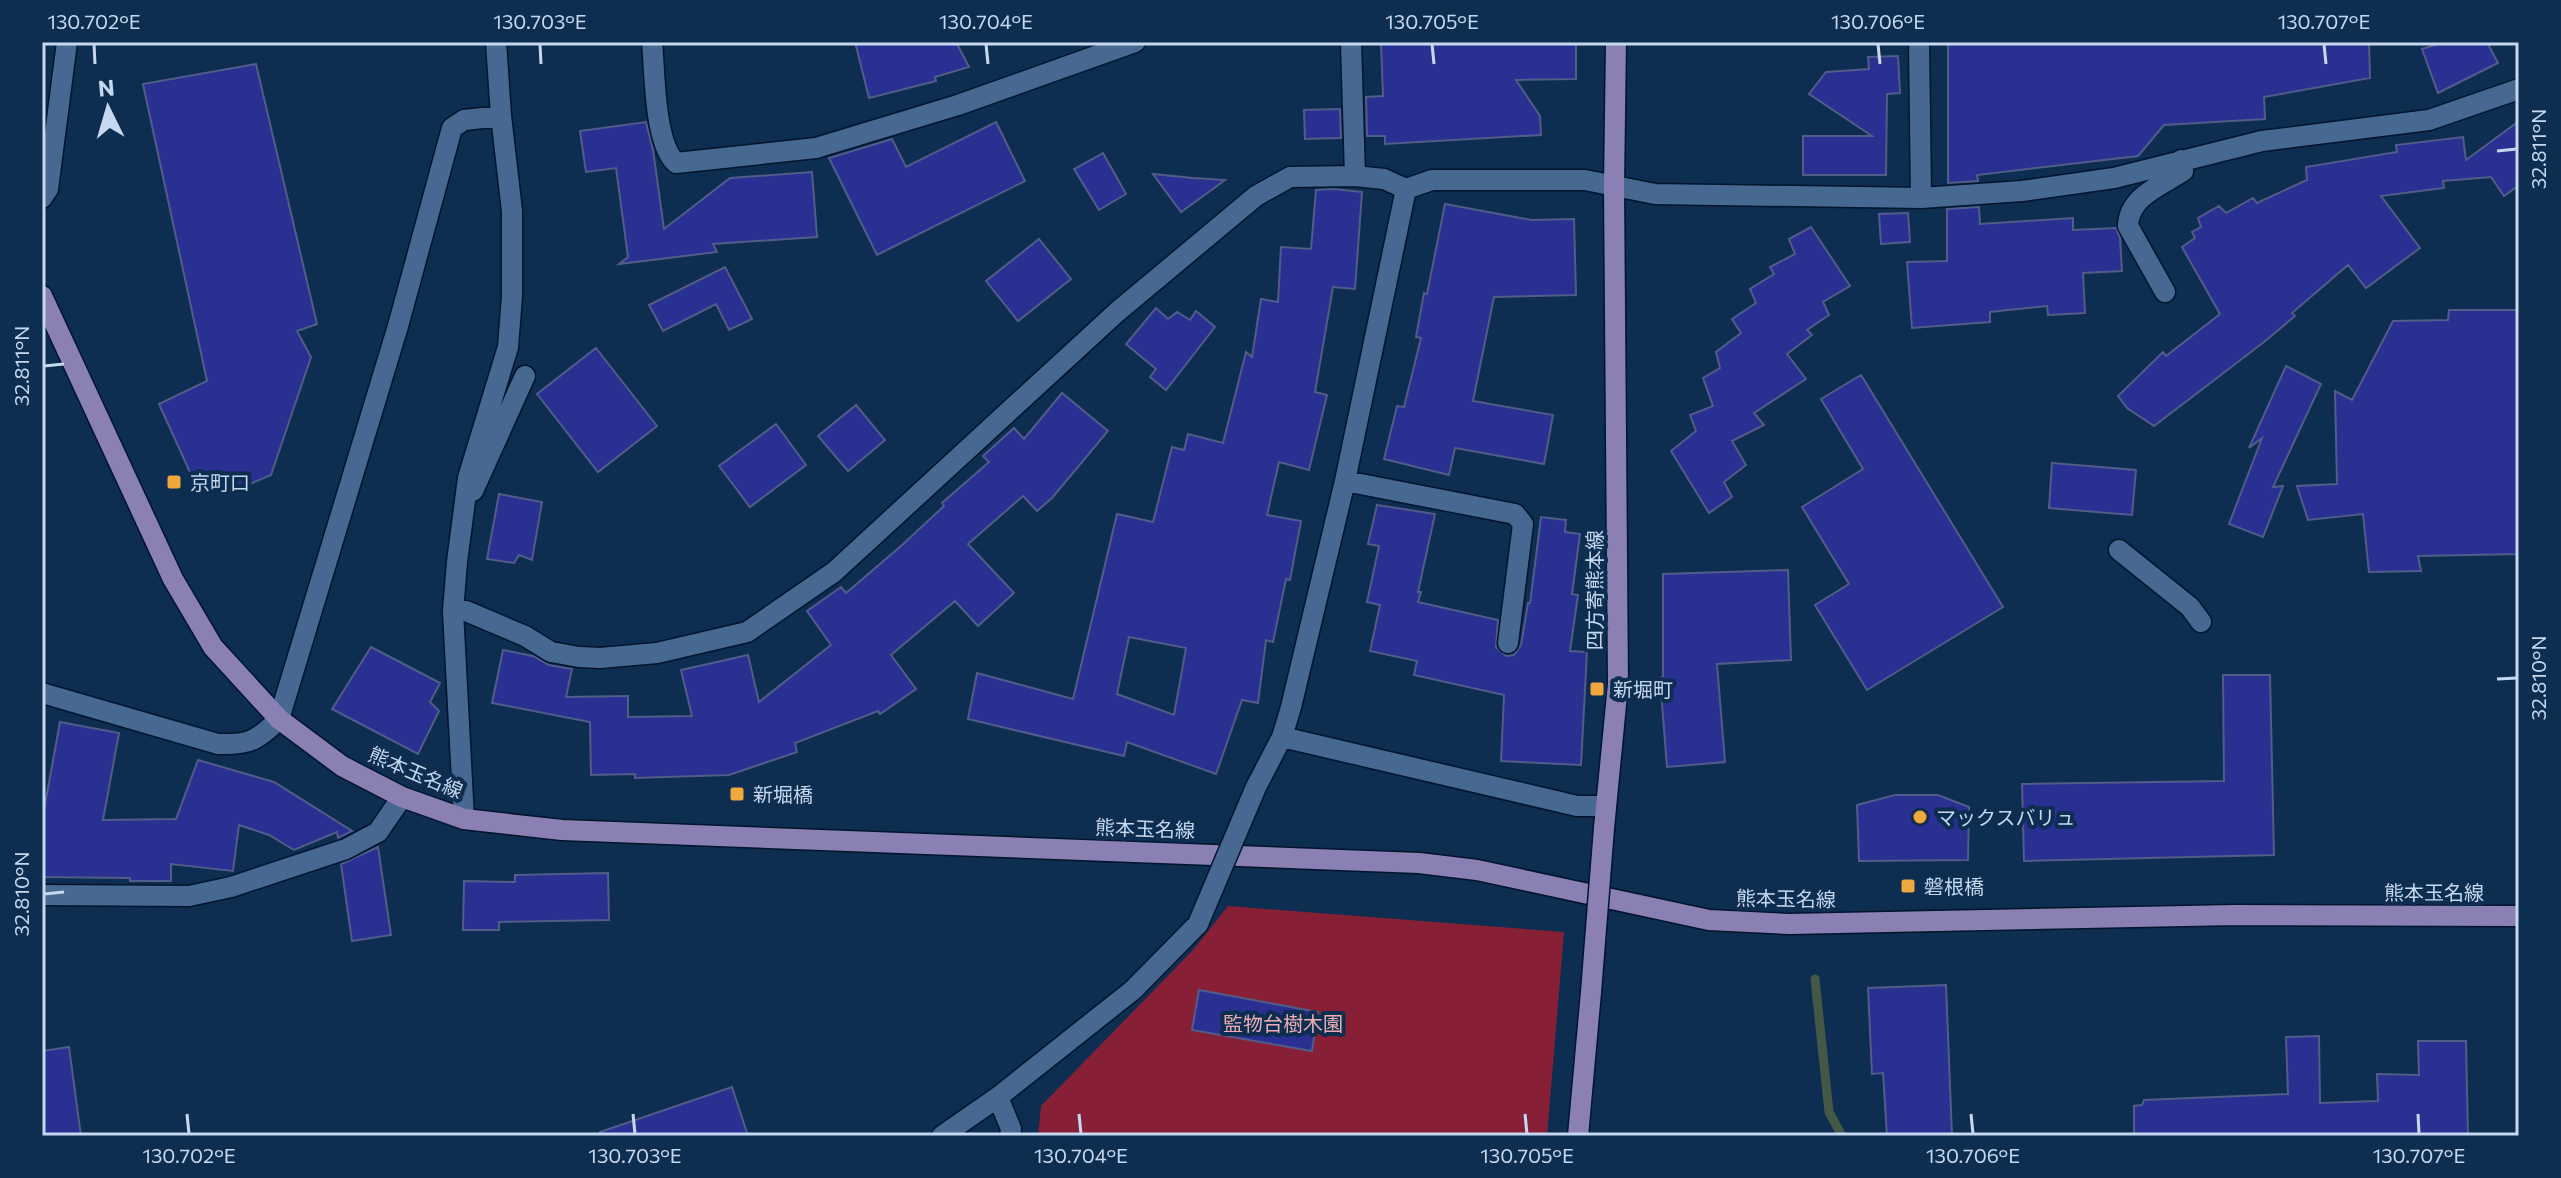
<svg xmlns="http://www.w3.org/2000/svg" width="2561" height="1178" font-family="Commissioner,'Noto Sans JP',sans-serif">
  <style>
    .green { fill: #872036 }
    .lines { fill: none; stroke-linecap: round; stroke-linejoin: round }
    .stream { stroke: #455848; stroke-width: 9 }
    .building { fill: #2a2f92; stroke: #525c89; stroke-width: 2; fill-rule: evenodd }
    .minor-casing { stroke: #01152f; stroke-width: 23 }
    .major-casing { stroke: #01152f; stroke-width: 23 }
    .minor { stroke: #476890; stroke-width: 20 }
    .major { stroke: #8a80b3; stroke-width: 20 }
    .minor-bridge-casing { stroke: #01152f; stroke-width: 23; stroke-linecap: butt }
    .major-bridge-casing { stroke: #01152f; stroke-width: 23; stroke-linecap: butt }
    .minor-bridge { stroke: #476890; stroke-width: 20 }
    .major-bridge { stroke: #8a80b3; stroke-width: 20 }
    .ticks { fill: none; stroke: #c6d8ef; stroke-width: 3 }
    .poi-dot { fill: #eea83c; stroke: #0d2d51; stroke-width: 3 }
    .labels { text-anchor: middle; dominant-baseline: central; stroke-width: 8; stroke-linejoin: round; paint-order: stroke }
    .poi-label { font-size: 20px; fill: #c6d8ef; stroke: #0d2d51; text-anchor: start }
    .street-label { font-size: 20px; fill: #c6d8ef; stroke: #0d2d51 }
    .park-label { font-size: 20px; fill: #edadb2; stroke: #0d2d51 }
    .neatline { fill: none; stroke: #c6d8ef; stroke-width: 3 }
    .ticks-label { font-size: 20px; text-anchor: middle; fill: #c6d8ef }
  </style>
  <rect width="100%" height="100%" fill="#0d2d51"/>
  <!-- green -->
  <path class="green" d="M 1228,906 L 1564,932 L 1547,1136 L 1038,1136 L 1041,1106 L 1193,950 Z"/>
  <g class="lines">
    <!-- stream -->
    <path class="stream" d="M 1815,979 L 1829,1112 L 1842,1136"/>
  </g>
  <!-- building -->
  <path class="building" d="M 855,42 L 956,42 L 969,67 L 935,77 L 936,81 L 869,98 Z
    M 1450,42 L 1576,42 L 1576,79 L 1516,80 L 1540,116 L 1541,135 L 1385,144 L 1385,136 L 1367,136 L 1366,97 L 1383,96 L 1381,44 Z
    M 1948,42 L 2369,42 L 2370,78 L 2264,97 L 2265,119 L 2164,125 L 2138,156 L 1977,175 L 1978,181 L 1948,183 Z
    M 2445,42 L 2487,42 L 2498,63 L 2438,93 L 2422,49 Z
    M 1898,56 L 1900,93 L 1887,94 L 1886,175 L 1803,175 L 1803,136 L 1872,136 L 1809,94 L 1826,72 L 1869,69 L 1868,57 Z
    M 256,64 L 317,324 L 297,331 L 311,357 L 271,475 L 231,492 L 226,479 L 198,490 L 159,404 L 207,381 L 143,84 Z
    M 1340,109 L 1341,138 L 1305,139 L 1304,110 Z
    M 2519,121 L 2519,185 L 2504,196 L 2491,177 L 2443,181 L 2444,188 L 2381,196 L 2420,248 L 2366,288 L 2348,265 L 2292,313 L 2295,316 L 2264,342 L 2154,426 L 2127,408 L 2118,396 L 2163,352 L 2166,356 L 2220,314 L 2182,247 L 2195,238 L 2192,232 L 2201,227 L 2198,218 L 2219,206 L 2226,213 L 2253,198 L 2257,203 L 2307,180 L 2306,167 L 2397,152 L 2396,145 L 2463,137 L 2466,160 Z
    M 646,122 L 653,150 L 664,229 L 730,178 L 812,172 L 817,237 L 713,244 L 717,252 L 619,264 L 628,257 L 616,168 L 586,172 L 580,131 Z
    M 996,122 L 1025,181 L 877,255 L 829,158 L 892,139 L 906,167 Z
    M 1103,153 L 1126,194 L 1099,210 L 1074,169 Z
    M 1153,174 L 1193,178 L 1225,180 L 1181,212 Z
    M 1333,189 L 1362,192 L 1355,289 L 1333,287 L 1315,392 L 1327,395 L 1309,470 L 1279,462 L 1267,515 L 1301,521 L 1290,580 L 1286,579 L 1273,642 L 1266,640 L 1258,703 L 1242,700 L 1216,774 L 1127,742 L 1124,756 L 968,719 L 977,673 L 1073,699 L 1117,514 L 1153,522 L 1172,447 L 1184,450 L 1188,434 L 1223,443 L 1246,352 L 1252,357 L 1261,299 L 1278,302 L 1281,247 L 1311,249 L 1316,190 ZM 1129,637 L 1186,648 L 1174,715 L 1117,694 Z
    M 1445,204 L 1532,220 L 1574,219 L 1576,295 L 1494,297 L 1473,401 L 1553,415 L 1544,464 L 1455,448 L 1449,475 L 1384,459 L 1397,406 L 1404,407 L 1421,338 L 1416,337 L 1424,293 L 1427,294 Z
    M 1979,207 L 1980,224 L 2073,218 L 2073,230 L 2116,228 L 2120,238 L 2122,271 L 2083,273 L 2085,313 L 2048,315 L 2047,306 L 1990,312 L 1990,322 L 1912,328 L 1907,262 L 1947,261 L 1947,209 Z
    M 1908,213 L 1910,242 L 1881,244 L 1879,214 Z
    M 1811,227 L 1850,286 L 1823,302 L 1829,315 L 1807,330 L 1812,335 L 1787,354 L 1806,379 L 1754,413 L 1764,425 L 1732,441 L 1746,465 L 1724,482 L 1732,497 L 1709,513 L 1671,451 L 1696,431 L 1690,415 L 1713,406 L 1703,378 L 1720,368 L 1716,352 L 1741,333 L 1732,319 L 1756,303 L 1750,289 L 1774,274 L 1770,267 L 1795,254 L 1789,239 Z
    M 1039,239 L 1071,279 L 1018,321 L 986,281 Z
    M 725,267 L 752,319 L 729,330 L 716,304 L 663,331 L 649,305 Z
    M 1156,308 L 1168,319 L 1177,312 L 1190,320 L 1196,311 L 1215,327 L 1166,390 L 1150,377 L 1156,369 L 1126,344 Z
    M 2449,310 L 2519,310 L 2519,554 L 2418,556 L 2421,571 L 2369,572 L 2363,514 L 2308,520 L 2297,486 L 2337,484 L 2335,391 L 2352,400 L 2393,321 L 2448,320 Z
    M 596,348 L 657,426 L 598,472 L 537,394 Z
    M 2286,366 L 2321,384 L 2273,487 L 2283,486 L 2263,537 L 2229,524 L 2262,438 L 2249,448 Z
    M 1861,375 L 2003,607 L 1867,690 L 1815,605 L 1849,584 L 1802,507 L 1863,469 L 1821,399 Z
    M 1062,393 L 1108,431 L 1052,498 L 1037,511 L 1023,496 L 968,544 L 1014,593 L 978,626 L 955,601 L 891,655 L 916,689 L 880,714 L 878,711 L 795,743 L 797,752 L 729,775 L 635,778 L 635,774 L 591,775 L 590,722 L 492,703 L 503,650 L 533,656 L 549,665 L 572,669 L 566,697 L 628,696 L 628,717 L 692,716 L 681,670 L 748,655 L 759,702 L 831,645 L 807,611 L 841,587 L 846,593 L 901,546 L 944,506 L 942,503 L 989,462 L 983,456 L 1014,428 L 1024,439 Z
    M 856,405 L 885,440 L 848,471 L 818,436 Z
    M 776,424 L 806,465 L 750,507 L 719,466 Z
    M 2052,463 L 2136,470 L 2132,515 L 2049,508 Z
    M 499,494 L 542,502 L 532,560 L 519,555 L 514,563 L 487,559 Z
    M 1377,505 L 1435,514 L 1418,592 L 1421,592 L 1418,602 L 1498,620 L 1496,647 L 1506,656 L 1514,655 L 1521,645 L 1528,603 L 1530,603 L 1541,517 L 1566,520 L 1565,532 L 1580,534 L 1572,594 L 1578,595 L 1570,651 L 1587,652 L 1581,765 L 1501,761 L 1504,695 L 1414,675 L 1417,661 L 1370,651 L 1380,605 L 1367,602 L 1379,546 L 1368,544 Z
    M 1788,570 L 1791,660 L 1717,664 L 1725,762 L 1667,767 L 1660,678 L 1663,677 L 1663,574 Z
    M 371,647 L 440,683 L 430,702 L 439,711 L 418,754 L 332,709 Z
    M 2223,675 L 2270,675 L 2274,855 L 2024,861 L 2022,784 L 2224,781 Z
    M 60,722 L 119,733 L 103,820 L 176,819 L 198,760 L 274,782 L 352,831 L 338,838 L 337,832 L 294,850 L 269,835 L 239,825 L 233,871 L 171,864 L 171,881 L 130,881 L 130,878 L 42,877 L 42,821 Z
    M 1895,795 L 1938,795 L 1969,807 L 1968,860 L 1859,861 L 1857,805 Z
    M 378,847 L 391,935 L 352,941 L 341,864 Z
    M 608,873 L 609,920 L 499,922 L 499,930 L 463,930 L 464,881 L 515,882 L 515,875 Z
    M 1946,985 L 1952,1136 L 1887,1136 L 1883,1073 L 1872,1074 L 1868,988 Z
    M 1199,990 L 1318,1012 L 1312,1051 L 1192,1030 Z
    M 2319,1036 L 2320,1103 L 2378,1101 L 2377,1074 L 2419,1075 L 2418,1041 L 2466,1041 L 2468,1136 L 2134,1136 L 2134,1106 L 2142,1105 L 2144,1100 L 2288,1094 L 2286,1037 Z
    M 69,1047 L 81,1136 L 42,1136 L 42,1051 Z
    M 732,1087 L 748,1136 L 600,1136 L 600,1132 Z"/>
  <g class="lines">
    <!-- minor casing -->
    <g class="minor-casing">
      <path id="minor" d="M 652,42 C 655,72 654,143 676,163 L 816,148 L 958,105 L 1135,42
        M 1351,42 L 1355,176
        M 1919,42 L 1921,198
        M 1406,189 L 1432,180 L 1585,180 L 1655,194 L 1921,198 L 2022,191 L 2114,178 L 2262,141 L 2429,120 L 2519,89
        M 42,198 L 48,189 L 67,42
        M 2165,292 L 2128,226 C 2129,196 2161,186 2183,171 L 2181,160
        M 1345,481 L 1515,514 L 1523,524 L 1508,643
        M 473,491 L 525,376
        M 2119,550 L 2190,607 L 2201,622
        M 453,611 L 466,611 L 525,636 L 551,652 L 579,657 L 600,658 L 657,653 L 747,632 L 834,572 L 1117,312 L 1256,196 L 1290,177 L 1355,176 L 1384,179 L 1406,189
        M 42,693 L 218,744 C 249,745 257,741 279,719 L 398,326 L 452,128 L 464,120 L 501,116
        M 1282,737 L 1577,806 L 1606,806
        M 1256,787 L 1282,737 L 1291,707 L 1345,481 L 1406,189
        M 464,819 L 453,611 L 457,562 L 468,478 L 508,347 L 512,296 L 512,211 L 501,116 L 496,42
        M 42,895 L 189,896 L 231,887 L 346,849 L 378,832 L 402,797
        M 998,1097 L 1011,1129 L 1010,1136
        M 942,1136 L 998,1097 L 1133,990 L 1198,924"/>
    </g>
    <!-- major casing -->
    <g class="major-casing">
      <path id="major" d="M 42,296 L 173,579 L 213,647 L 279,719 L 342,766 L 402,797 L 464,819 L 562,830 L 1419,863 L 1477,870 L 1709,920 L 1789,924 L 2236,915 L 2519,916
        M 1604,828 L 1618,684 L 1614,186 L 1616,42
        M 1578,1136 L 1591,992"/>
    </g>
    <!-- minor -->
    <use href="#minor" class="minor"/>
    <!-- major -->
    <use href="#major" class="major"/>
    <!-- minor-bridge casing -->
    <g class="minor-bridge-casing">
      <path id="minor-bridge" d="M 1198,924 L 1256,787"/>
    </g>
    <!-- major-bridge casing -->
    <g class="major-bridge-casing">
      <path id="major-bridge" d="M 1591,992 L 1604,828"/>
    </g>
    <!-- minor-bridge -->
    <use href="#minor-bridge" class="minor-bridge"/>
    <!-- major-bridge -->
    <use href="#major-bridge" class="major-bridge"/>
  </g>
  <!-- ticks -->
  <path class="ticks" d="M 94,44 L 95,64M 540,44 L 541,64M 986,44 L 988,64M 1432,44 L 1434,64M 1878,44 L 1880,64M 2324,44 L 2326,64M 2497,151 L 2517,149M 44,366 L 64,364M 2497,679 L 2517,678M 44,894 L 64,892M 187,1114 L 189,1134M 633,1114 L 635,1134M 1079,1114 L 1081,1134M 1525,1114 L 1527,1134M 1971,1114 L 1973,1134M 2418,1114 L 2419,1134"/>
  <!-- markers -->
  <g class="poi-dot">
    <rect x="166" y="474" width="16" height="16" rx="4"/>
    <rect x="1589" y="681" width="16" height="16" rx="4"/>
    <rect x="729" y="786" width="16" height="16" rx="4"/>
    <circle cx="1920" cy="817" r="8"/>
    <rect x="1900" y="878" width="16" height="16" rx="4"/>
  </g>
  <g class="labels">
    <!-- poi labels -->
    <g class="poi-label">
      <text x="190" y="482">京町口</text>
      <text x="1613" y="689">新堀町</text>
      <text x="753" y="794">新堀橋</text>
      <text x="1936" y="817">マックスバリュ</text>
      <text x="1924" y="886">磐根橋</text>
    </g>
    <!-- street labels -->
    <g class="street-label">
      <text transform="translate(1594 590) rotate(-90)">四方寄熊本線</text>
      <text transform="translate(416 772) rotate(23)">熊本玉名線</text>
      <text transform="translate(1145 828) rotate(2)">熊本玉名線</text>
      <text x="2434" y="892">熊本玉名線</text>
      <text transform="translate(1786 898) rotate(1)">熊本玉名線</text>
    </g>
    <!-- park labels -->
    <g class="park-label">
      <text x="1283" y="1023">監物台樹木園</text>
    </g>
  </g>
  <!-- border -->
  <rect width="2561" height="1178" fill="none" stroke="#0d2d51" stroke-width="88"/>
  <!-- north arrow -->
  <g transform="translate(108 108) rotate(355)" stroke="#0d2d51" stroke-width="6" paint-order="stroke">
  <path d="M0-6L14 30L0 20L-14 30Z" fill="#c6d8ef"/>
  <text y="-12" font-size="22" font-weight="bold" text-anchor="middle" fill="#c6d8ef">N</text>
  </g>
  <rect x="44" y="44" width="2473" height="1090" class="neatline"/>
  <g class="ticks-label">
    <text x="94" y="29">130.702°E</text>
    <text x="540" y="29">130.703°E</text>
    <text x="986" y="29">130.704°E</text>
    <text x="1432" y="29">130.705°E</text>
    <text x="1878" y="29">130.706°E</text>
    <text x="2324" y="29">130.707°E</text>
    <text transform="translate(2539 149) rotate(-90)" y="7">32.811°N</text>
    <text transform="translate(22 366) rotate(-90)" y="7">32.811°N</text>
    <text transform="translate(2539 678) rotate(-90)" y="7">32.810°N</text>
    <text transform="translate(22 894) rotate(-90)" y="7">32.810°N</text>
    <text x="189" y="1163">130.702°E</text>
    <text x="635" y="1163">130.703°E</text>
    <text x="1081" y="1163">130.704°E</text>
    <text x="1527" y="1163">130.705°E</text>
    <text x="1973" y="1163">130.706°E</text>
    <text x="2419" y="1163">130.707°E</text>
  </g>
</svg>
